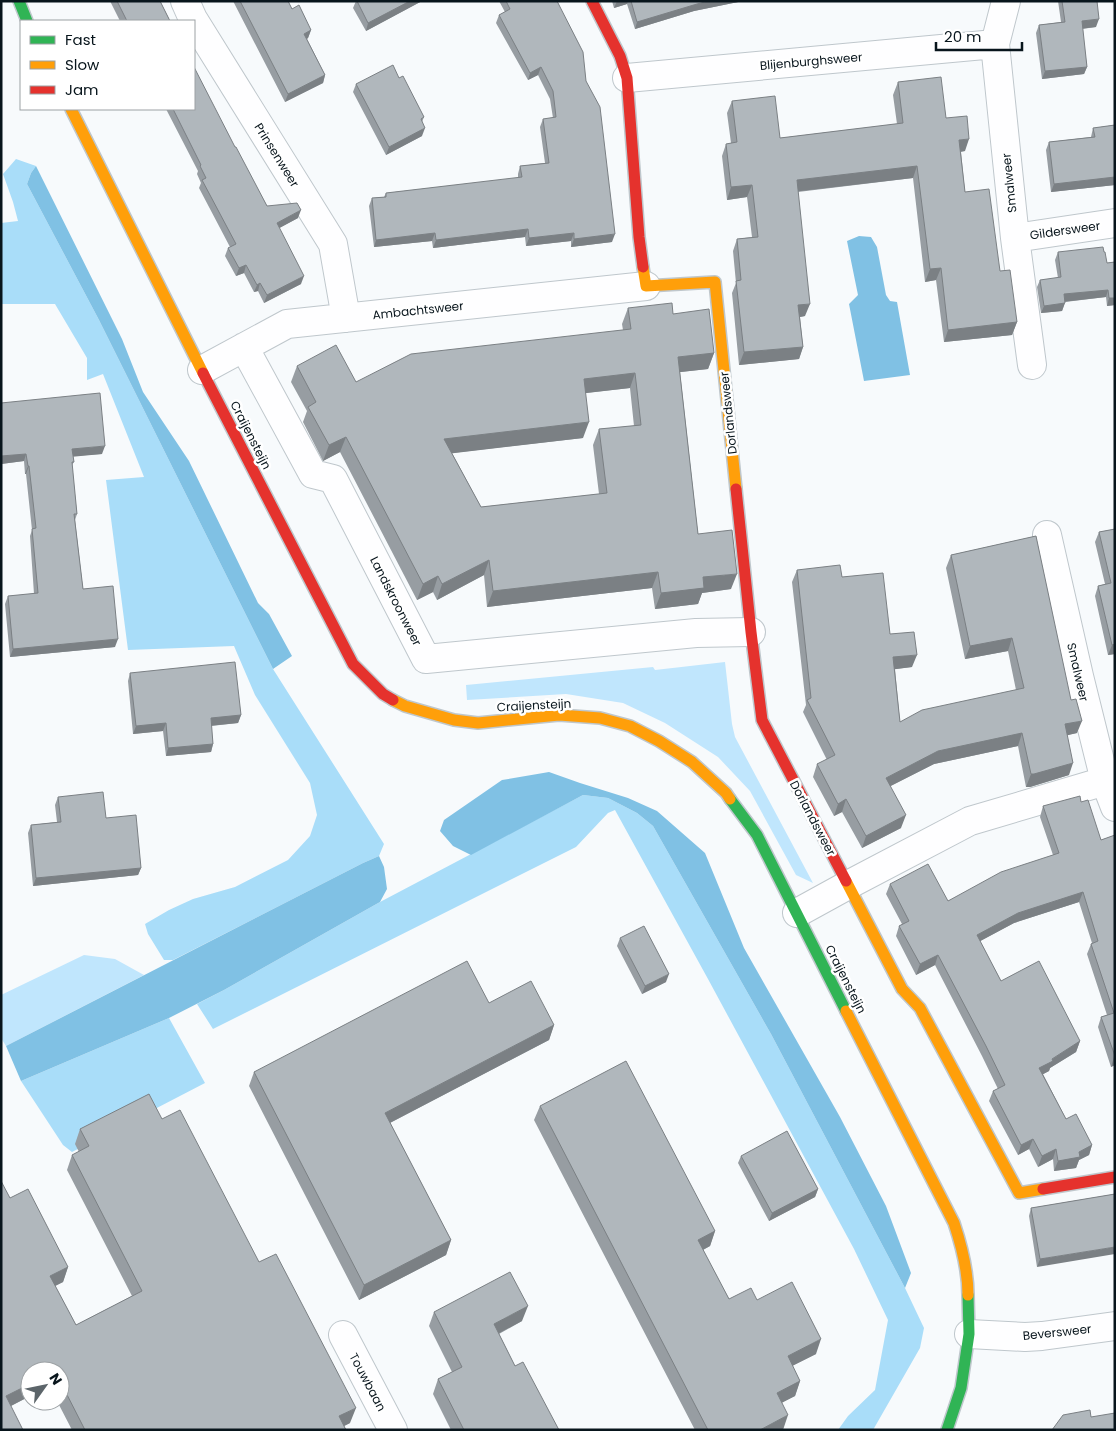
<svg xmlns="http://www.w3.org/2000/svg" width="1116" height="1431" font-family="Poppins,sans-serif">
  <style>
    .green { fill: #c0e6fd }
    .forest { fill: #a9ddf9 }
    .water { fill: #80c1e4 }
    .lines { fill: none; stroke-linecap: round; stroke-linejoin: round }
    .street-casing { stroke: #bfc7cc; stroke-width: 30 }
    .fast-casing { stroke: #bfc7cc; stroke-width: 14 }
    .slow-casing { stroke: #bfc7cc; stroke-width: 14 }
    .jam-casing { stroke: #bfc7cc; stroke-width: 14 }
    .street { stroke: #fefeff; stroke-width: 28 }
    .fast { stroke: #30b455; stroke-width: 11 }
    .slow { stroke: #ff9f0a; stroke-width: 11 }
    .jam { stroke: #e5322d; stroke-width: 11 }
    .wall { fill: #979da2; fill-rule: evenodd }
    .shaded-wall { fill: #7b8084 }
    .building { fill: #b0b7bc; stroke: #7b8084; fill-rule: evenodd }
    .labels { text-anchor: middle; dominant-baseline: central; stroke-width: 5; stroke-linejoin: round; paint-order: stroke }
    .street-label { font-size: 12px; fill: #08151c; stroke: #fff }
  </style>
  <rect width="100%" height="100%" fill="#f7fafc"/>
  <!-- green -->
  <path class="green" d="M 725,662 L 732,724 L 735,737 L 813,883 L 796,875 L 750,791 L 718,757 L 665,723 L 623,703 L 566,694 L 467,700 L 466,685 L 653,667 L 655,670 Z
    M 84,955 L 115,959 L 144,975 L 6,1046 L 1,1038 L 1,995 Z"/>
  <!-- forest -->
  <path class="forest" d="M 16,159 L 36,166 L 31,173 L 27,184 L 99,320 L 273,669 L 384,844 L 379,856 L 363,863 L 173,960 L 164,960 L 148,934 L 145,924 L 169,910 L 193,899 L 235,887 L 288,860 L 310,836 L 317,815 L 310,783 L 255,695 L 234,646 L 128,650 L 106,480 L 144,477 L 103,374 L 87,380 L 87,358 L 55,304 L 1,304 L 1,223 L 18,221 L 13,202 L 3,174 Z
    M 583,795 L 608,798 L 637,813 L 653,826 L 771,1034 L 905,1288 L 924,1328 L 920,1348 L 873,1430 L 838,1430 L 848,1416 L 875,1390 L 888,1320 L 854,1249 L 708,979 L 615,810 L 608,813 L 576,847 L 213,1029 L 197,1004 L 224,990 L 380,902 Z
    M 169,1018 L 205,1083 L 72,1152 L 63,1145 L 21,1081 Z"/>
  <!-- water -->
  <path class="water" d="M 36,166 L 122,339 L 143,392 L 189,461 L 258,603 L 269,614 L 292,656 L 273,669 L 99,320 L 27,184 L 31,173 Z
    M 859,236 L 871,237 L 877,247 L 886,295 L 890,301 L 897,302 L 910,375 L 864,381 L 849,304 L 858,295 L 847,241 Z
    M 549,772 L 580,783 L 628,798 L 657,811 L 705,853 L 744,948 L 840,1117 L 886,1206 L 911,1273 L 905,1288 L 771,1034 L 653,826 L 637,813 L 608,798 L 583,795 L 471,855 L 453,846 L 440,831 L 444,820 L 502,780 Z
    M 379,856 L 384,867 L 387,889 L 380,902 L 224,990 L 169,1018 L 21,1081 L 6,1046 L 363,863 Z"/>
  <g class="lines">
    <!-- street casing -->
    <g class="street-casing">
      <path id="street" d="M 185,1 L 193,19 L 333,244 L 346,318
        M 1006,1 L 995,44 L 1015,238 L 1032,365
        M 627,78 L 995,44
        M 1015,238 L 1115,223
        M 244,347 L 313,474 L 333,479 L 426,659 L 696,633 L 751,632
        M 202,370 L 287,324 L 646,286
        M 1047,535 L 1079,676 L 1105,781 L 1115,807
        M 797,913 L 848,885 L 970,821 L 1105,781
        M 969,1334 L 1025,1337 L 1042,1336 L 1115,1326
        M 343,1335 L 393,1430"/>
    </g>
    <!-- fast casing -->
    <g class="fast-casing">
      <path id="fast" d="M 19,1 L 27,21
        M 730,799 L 757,835 L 846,1011
        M 947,1430 L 961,1388 L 969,1334 L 968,1295"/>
    </g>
    <!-- slow casing -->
    <g class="slow-casing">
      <path id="slow" d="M 71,109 L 203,373
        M 643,267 L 646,286 L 715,282 L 736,489
        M 393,700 L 405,706 L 454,720 L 478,723 L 559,715 L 600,718 L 630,726 L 659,741 L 692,762 L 726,793 L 730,799
        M 846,881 L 902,989 L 920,1008 L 1019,1193 L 1043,1189
        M 846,1011 L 954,1223 C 962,1247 968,1270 968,1295"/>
    </g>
    <!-- jam casing -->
    <g class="jam-casing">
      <path id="jam" d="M 592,1 L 620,56 L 627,78 L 639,237 L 643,267
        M 203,373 L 353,664 L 383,694 L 393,700
        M 736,489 L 751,632 L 762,720 L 846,881
        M 1043,1189 L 1115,1177"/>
    </g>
    <!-- street -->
    <use href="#street" class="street"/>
    <!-- fast -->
    <use href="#fast" class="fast"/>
    <!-- slow -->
    <use href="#slow" class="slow"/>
    <!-- jam -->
    <use href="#jam" class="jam"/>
  </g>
  <!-- wall -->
  <path class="wall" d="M 110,1 L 160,1 L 170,21 L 120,21 Z
    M 233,1 L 288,1 L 292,9 L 311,30 L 308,38 L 307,39 L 325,75 L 323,83 L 285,102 Z
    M 356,1 L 422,1 L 366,31 L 353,8 Z
    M 499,1 L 557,1 L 586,81 L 612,242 L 571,247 L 571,241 L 526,246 L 525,237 L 433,248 L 432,241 L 374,247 L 369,206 L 372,198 L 384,197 L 386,193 L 518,178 L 518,174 L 520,166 L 545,163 L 540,127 L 543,119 L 553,118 L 550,99 L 538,75 L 528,80 L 496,23 L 499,15 L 505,12 Z
    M 612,1 L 743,1 L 694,11 L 635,29 L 627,4 L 614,8 Z
    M 1058,1 L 1097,1 L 1096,27 L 1082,29 L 1087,67 L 1084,74 L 1042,79 L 1036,33 L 1039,25 L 1061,22 Z
    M 399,78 L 424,117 L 422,122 L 422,136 L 386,155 L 353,92 L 356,84 Z
    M 898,82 L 946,118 L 965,151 L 961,152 L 965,192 L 1000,271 L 1017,322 L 1012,335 L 944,342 L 936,280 L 925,282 L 913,178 L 798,192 L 805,316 L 800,317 L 803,347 L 799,359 L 739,365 L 732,293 L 736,283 L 733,251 L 737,239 L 752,237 L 747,197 L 727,200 L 722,156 L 726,144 L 731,143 L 727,113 L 732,101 L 780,138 L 897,124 L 893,95 Z
    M 166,109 L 194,109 L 235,147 L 267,206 L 298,218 L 279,228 L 301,284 L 264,303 L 258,291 L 254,292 L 244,273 L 236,276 L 225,256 L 228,248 L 230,247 L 199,188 L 201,183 L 197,174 L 198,171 Z
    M 1115,125 L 1115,185 L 1051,192 L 1046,150 L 1049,142 L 1091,137 L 1093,128 Z
    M 1058,252 L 1107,263 L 1115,262 L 1115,305 L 1107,306 L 1106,297 L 1065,302 L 1062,311 L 1041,313 L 1037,287 L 1040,280 L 1058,278 L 1055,260 Z
    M 628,308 L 673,314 L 714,353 L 708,369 L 680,372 L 698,534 L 731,589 L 702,593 L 698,604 L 655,609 L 652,588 L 487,607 L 484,575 L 437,600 L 433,592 L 417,600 L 340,452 L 323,461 L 303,422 L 307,411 L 291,382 L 297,366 L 356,382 L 623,330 L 622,324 ZM 630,388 L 634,426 L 599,429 L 593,445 L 599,494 L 481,507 L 452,453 L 583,438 L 585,393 Z
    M 1,403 L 102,454 L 73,456 L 74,462 L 72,465 L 77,514 L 75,520 L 83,589 L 115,647 L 10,657 L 5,604 L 8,596 L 34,594 L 30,536 L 32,530 L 26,474 L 25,474 L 24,461 L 1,464 Z
    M 1115,529 L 1115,654 L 1108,655 L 1095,596 L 1098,586 L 1105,584 L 1095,542 L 1099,532 Z
    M 1036,536 L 1077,733 L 1067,735 L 1069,775 L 1030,787 L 1026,787 L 1018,746 L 934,764 L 890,786 L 901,828 L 862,848 L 842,812 L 834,816 L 813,777 L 817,764 L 827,760 L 803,712 L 806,705 L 792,582 L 797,570 L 842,577 L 890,634 L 912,667 L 895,669 L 900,722 L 1016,690 L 1008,651 L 965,659 L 946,568 L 951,555 Z
    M 130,673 L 241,715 L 238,723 L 211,726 L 213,744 L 211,752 L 166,756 L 163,731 L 133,734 L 128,681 Z
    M 58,797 L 106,818 L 141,868 L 138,875 L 33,886 L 28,833 L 31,825 L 57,822 L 55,805 Z
    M 1081,802 L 1101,840 L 1115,835 L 1115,1065 L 1111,1067 L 1098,1027 L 1101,1017 L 1107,1015 L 1087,954 L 1091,944 L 1092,943 L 1079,902 L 1014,923 L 980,941 L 1001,981 L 1080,1041 L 1076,1052 L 1050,1068 L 1049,1071 L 1043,1074 L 1066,1119 L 1092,1145 L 1089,1155 L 1079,1160 L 1076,1168 L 1054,1171 L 1053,1159 L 1038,1167 L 1029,1149 L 1018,1155 L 989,1101 L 993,1091 L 998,1089 L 982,1056 L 935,965 L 916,975 L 896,936 L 899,926 L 902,924 L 886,894 L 890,884 L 948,901 L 1053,855 L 1040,817 L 1043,806 Z
    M 620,938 L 666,982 L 642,994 L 617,946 Z
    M 489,1003 L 554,1025 L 549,1040 L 390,1123 L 451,1240 L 446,1255 L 359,1300 L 249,1086 L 254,1072 Z
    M 540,1106 L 715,1231 L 710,1246 L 703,1250 L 729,1299 L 757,1300 L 816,1354 L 792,1366 L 800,1381 L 795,1396 L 782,1402 L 783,1430 L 695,1430 L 534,1120 Z
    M 162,1119 L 259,1262 L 350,1423 L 344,1426 L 346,1430 L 72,1430 L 57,1401 L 60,1401 L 60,1371 L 30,1371 L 30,1396 L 11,1406 L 1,1430 L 10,1198 L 68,1267 L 63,1282 L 55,1286 L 76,1325 L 132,1296 L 67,1170 L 72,1155 L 79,1152 L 75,1144 L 80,1129 Z
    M 741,1156 L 818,1189 L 815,1197 L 769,1221 L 738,1163 Z
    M 1115,1194 L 1037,1267 L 1029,1216 L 1031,1208 Z
    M 434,1312 L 522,1321 L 499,1334 L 515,1366 L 559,1430 L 451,1430 L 433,1394 L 438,1379 L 452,1372 L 429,1326 Z"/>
  <!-- shaded-wall -->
  <path class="shaded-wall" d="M 410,1 L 422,1 L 366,31 L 368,23 Z
    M 617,1 L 628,1 L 627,4 L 614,8 Z
    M 709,1 L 743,1 L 694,11 L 635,29 L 637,22 L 697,4 Z
    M 1099,19 L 1096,27 L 1079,29 L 1082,21 Z
    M 311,30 L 308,38 L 301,42 L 304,34 Z
    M 541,67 L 538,75 L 528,80 L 530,73 Z
    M 1087,67 L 1084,74 L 1042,79 L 1045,71 Z
    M 325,75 L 323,83 L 285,102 L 288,94 Z
    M 425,128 L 422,136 L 386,155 L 389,147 Z
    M 969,139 L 965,151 L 955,152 L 959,140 Z
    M 917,166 L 913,178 L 792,192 L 797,180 Z
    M 1115,177 L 1115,185 L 1051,192 L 1054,184 Z
    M 752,185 L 747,197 L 727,200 L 731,187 Z
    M 301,210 L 298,218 L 274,231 L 277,223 Z
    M 528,229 L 525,237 L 433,248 L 436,240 Z
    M 435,233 L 432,241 L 374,247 L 376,240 Z
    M 574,233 L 571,241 L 526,246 L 529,238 Z
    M 615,234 L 612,242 L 571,247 L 574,239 Z
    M 246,265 L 244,273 L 236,276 L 239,268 Z
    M 941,268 L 936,280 L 925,282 L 930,269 Z
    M 304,276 L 301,284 L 264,303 L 267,295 Z
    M 260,283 L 258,291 L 254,292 L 257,285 Z
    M 1108,290 L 1106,297 L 1062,302 L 1064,294 Z
    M 1109,298 L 1115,298 L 1115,305 L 1107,306 Z
    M 1065,303 L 1062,311 L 1041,313 L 1044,306 Z
    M 810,304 L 805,316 L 794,318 L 798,305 Z
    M 1017,322 L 1012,335 L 944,342 L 948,330 Z
    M 803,347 L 799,359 L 739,365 L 744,352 Z
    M 714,353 L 708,369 L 672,373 L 678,357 Z
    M 635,373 L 630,388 L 578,394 L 584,379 Z
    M 589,422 L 583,438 L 438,455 L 444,439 Z
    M 346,437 L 340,452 L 323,461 L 329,445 Z
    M 105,446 L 102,454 L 70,457 L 72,449 Z
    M 26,454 L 24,461 L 1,464 L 1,456 Z
    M 28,466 L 29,466 L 26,474 L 25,474 Z
    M 489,560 L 484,575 L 437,600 L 442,584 Z
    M 658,572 L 652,588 L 487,607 L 493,591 Z
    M 737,574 L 731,589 L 702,593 L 698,604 L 655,609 L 661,593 L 703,577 Z
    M 438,576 L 433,592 L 417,600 L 423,584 Z
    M 1012,638 L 1008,651 L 965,659 L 970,646 Z
    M 118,639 L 115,647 L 10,657 L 13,649 Z
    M 1115,644 L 1115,654 L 1108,655 L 1112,645 Z
    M 917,655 L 912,667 L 889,670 L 893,657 Z
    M 241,715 L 238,723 L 208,726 L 211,718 Z
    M 1082,721 L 1077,733 L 1060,737 L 1065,724 Z
    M 166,723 L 163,731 L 133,734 L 136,726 Z
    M 1022,733 L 1018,746 L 934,764 L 881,791 L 886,778 L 938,751 Z
    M 213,744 L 211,752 L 166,756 L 168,748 Z
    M 1073,763 L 1069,775 L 1030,787 L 1026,787 L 1031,774 Z
    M 846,799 L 842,812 L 834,816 L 838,804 Z
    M 906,815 L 901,828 L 862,848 L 866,836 Z
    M 141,868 L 138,875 L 33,886 L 36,878 Z
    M 1083,892 L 1079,902 L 1014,923 L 973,945 L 977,935 L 1018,913 Z
    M 938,955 L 935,965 L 916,975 L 920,964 Z
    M 669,974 L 666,982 L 642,994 L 645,986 Z
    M 554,1025 L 549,1040 L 380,1128 L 385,1113 Z
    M 1080,1041 L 1076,1052 L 1050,1068 L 1049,1071 L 1036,1078 L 1039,1068 Z
    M 1115,1056 L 1115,1065 L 1111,1067 L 1114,1057 Z
    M 1033,1139 L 1029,1149 L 1018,1155 L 1021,1145 Z
    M 1092,1145 L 1089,1155 L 1079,1160 L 1076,1168 L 1054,1171 L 1058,1161 L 1079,1152 Z
    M 1056,1149 L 1053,1159 L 1038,1167 L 1042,1156 Z
    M 818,1189 L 815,1197 L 769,1221 L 772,1213 Z
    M 715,1231 L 710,1246 L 693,1255 L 698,1240 Z
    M 451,1240 L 446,1255 L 359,1300 L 364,1285 Z
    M 1115,1247 L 1115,1254 L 1037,1267 L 1040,1259 Z
    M 68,1267 L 63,1282 L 45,1291 L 50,1276 Z
    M 528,1306 L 522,1321 L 488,1339 L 494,1324 Z
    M 821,1339 L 816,1354 L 782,1371 L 788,1356 Z
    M 800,1381 L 795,1396 L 772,1408 L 777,1393 Z
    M 30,1384 L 30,1396 L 1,1411 L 6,1396 Z
    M 356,1408 L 350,1423 L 336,1430 L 339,1416 Z
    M 788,1415 L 783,1430 L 760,1430 Z"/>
  <!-- building -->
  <path class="building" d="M 117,1 L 160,1 L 170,21 L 127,21 Z
    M 240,1 L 288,1 L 292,9 L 299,5 L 311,30 L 304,34 L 325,75 L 288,94 Z
    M 357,1 L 410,1 L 368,23 Z
    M 506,1 L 557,1 L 583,52 L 586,81 L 600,107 L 615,234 L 574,239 L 574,233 L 529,238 L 528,229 L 436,240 L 435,233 L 376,240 L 372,198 L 386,197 L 386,193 L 522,177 L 520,166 L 549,163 L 543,119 L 556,117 L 553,91 L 541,67 L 530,73 L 499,15 L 510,9 Z
    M 631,1 L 709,1 L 697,4 L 637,22 Z
    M 1062,1 L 1097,1 L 1099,19 L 1082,21 L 1087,67 L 1045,71 L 1039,25 L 1065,22 Z
    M 393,65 L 399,78 L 403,76 L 424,117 L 421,119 L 425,128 L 389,147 L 356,84 Z
    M 194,67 L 235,147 L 236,147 L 267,206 L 297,203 L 301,210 L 277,223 L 304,276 L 267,295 L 260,283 L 257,285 L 246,265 L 239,268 L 228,248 L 236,244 L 202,180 L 206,178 L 200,166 L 201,165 L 173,109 L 194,109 Z
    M 941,77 L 946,118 L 967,116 L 969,139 L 959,140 L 965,192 L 989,189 L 1000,271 L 1010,270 L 1017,322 L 948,330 L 941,268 L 930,269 L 917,166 L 797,180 L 810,304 L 798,305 L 803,347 L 744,352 L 736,281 L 741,280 L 737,239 L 758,237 L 752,185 L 731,187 L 726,144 L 737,142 L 732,101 L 775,96 L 780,138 L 903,123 L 898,82 Z
    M 1115,125 L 1115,177 L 1054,184 L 1049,142 L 1095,137 L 1093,128 Z
    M 1103,247 L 1104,252 L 1105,252 L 1107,263 L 1115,262 L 1115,298 L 1109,298 L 1108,290 L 1064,294 L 1065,303 L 1044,306 L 1040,280 L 1061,277 L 1058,252 Z
    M 672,303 L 673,314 L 709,309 L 714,353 L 678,357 L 698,534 L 732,530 L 737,574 L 703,577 L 704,588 L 661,593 L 658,572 L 493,591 L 489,560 L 442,584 L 438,576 L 423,584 L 346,437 L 329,445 L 308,407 L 316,402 L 297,366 L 336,345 L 356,382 L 411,354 L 631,329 L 628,308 ZM 635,373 L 641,425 L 599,429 L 607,493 L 481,507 L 444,439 L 589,422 L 584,379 Z
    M 100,393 L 105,446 L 72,449 L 74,462 L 72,462 L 77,514 L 74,514 L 83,589 L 113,586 L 118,639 L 13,649 L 8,596 L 38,593 L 32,529 L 36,528 L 29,466 L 28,466 L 26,454 L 1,456 L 1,403 Z
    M 1115,529 L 1115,644 L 1112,645 L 1098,586 L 1111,583 L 1099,532 Z
    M 1036,536 L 1071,700 L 1076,699 L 1082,721 L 1065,724 L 1073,763 L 1034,774 L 1031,774 L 1022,733 L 938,751 L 886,778 L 906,815 L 866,836 L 846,799 L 838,804 L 817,764 L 835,755 L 807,700 L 811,698 L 797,570 L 840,565 L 842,577 L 883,573 L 890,634 L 914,632 L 917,655 L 893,657 L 900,722 L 922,710 L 1024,688 L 1012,638 L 970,646 L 951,555 Z
    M 235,662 L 241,715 L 211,718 L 213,744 L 168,748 L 166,723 L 136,726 L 130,673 Z
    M 103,792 L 106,818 L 136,815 L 141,868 L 36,878 L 31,825 L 61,822 L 58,797 Z
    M 1080,796 L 1081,802 L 1088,800 L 1101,840 L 1115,835 L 1115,1056 L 1101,1017 L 1114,1013 L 1091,944 L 1098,941 L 1083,892 L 1018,913 L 977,935 L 1001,981 L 1039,961 L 1080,1041 L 1052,1059 L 1053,1061 L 1039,1068 L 1066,1119 L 1076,1114 L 1092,1145 L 1079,1152 L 1080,1157 L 1058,1161 L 1056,1149 L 1042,1156 L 1033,1139 L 1021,1145 L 993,1091 L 1005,1085 L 986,1046 L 938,955 L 920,964 L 899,926 L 909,921 L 890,884 L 928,864 L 948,901 L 1001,872 L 1059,853 L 1043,806 Z
    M 644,926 L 669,974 L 645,986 L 620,938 Z
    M 467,961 L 489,1003 L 531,981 L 554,1025 L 385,1113 L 451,1240 L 364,1285 L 254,1072 Z
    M 626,1061 L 715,1231 L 698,1240 L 729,1299 L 751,1288 L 757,1300 L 792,1282 L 821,1339 L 788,1356 L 800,1381 L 777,1393 L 788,1415 L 760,1430 L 708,1430 L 540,1106 Z
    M 149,1094 L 162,1119 L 180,1110 L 259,1262 L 276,1254 L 356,1408 L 339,1416 L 346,1430 L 85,1430 L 60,1381 L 60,1371 L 30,1371 L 30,1384 L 6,1396 L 23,1430 L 1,1430 L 1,1181 L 10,1198 L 28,1189 L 68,1267 L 50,1276 L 76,1325 L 142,1291 L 72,1155 L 89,1146 L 80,1129 Z
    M 787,1131 L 818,1189 L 772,1213 L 741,1156 Z
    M 1115,1194 L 1115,1247 L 1040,1259 L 1031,1208 Z
    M 510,1272 L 528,1306 L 494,1324 L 515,1366 L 523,1362 L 559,1430 L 464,1430 L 438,1379 L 462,1367 L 434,1312 Z
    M 1090,1410 L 1091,1417 L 1115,1413 L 1115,1430 L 1052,1430 L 1063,1415 Z"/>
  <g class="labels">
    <!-- street labels -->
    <g class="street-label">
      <text transform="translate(811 61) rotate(-5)">Blijenburghsweer</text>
      <text transform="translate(277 155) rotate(58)">Prinsenweer</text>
      <text transform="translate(1009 183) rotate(-96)">Smalweer</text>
      <text transform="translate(1065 230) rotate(-8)">Gildersweer</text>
      <text transform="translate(418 310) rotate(-6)">Ambachtsweer</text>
      <text transform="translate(728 413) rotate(-96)">Dorlandsweer</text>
      <text transform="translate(251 435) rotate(63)">Craijensteijn</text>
      <text transform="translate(396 601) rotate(63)">Landskroonweer</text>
      <text transform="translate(1078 672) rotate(77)">Smalweer</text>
      <text transform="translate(534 705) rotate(-3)">Craijensteijn</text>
      <text transform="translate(813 818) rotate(62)">Dorlandsweer</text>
      <text transform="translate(846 979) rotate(63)">Craijensteijn</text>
      <text transform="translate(1057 1332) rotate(-6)">Beversweer</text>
      <text transform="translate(368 1382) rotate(62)">Touwbaan</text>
    </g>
  </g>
  <!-- border -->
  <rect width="1116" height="1431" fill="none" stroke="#08151c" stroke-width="5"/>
  <!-- legend -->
  <rect x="20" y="20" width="175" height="90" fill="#ffffff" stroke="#9ca1a4"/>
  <rect x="30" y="36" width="25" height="8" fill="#30b455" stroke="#9ca1a4"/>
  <text x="65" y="45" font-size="15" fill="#08151c">Fast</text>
  <rect x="30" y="61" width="25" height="8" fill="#ff9f0a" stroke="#9ca1a4"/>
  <text x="65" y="70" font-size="15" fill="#08151c">Slow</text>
  <rect x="30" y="86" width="25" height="8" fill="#e5322d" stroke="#9ca1a4"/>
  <text x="65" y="95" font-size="15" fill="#08151c">Jam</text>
  <!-- north arrow -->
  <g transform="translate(45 1386) rotate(57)"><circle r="24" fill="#ffffff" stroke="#9ca1a4"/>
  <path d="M0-4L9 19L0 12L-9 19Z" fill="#5c656a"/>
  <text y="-8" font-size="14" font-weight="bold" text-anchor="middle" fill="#08151c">N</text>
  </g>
  <!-- scale -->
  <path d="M936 42v8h86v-8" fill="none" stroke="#08151c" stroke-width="2.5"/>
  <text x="944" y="42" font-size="15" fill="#08151c" stroke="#ffffff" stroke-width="4" paint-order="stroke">20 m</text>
</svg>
